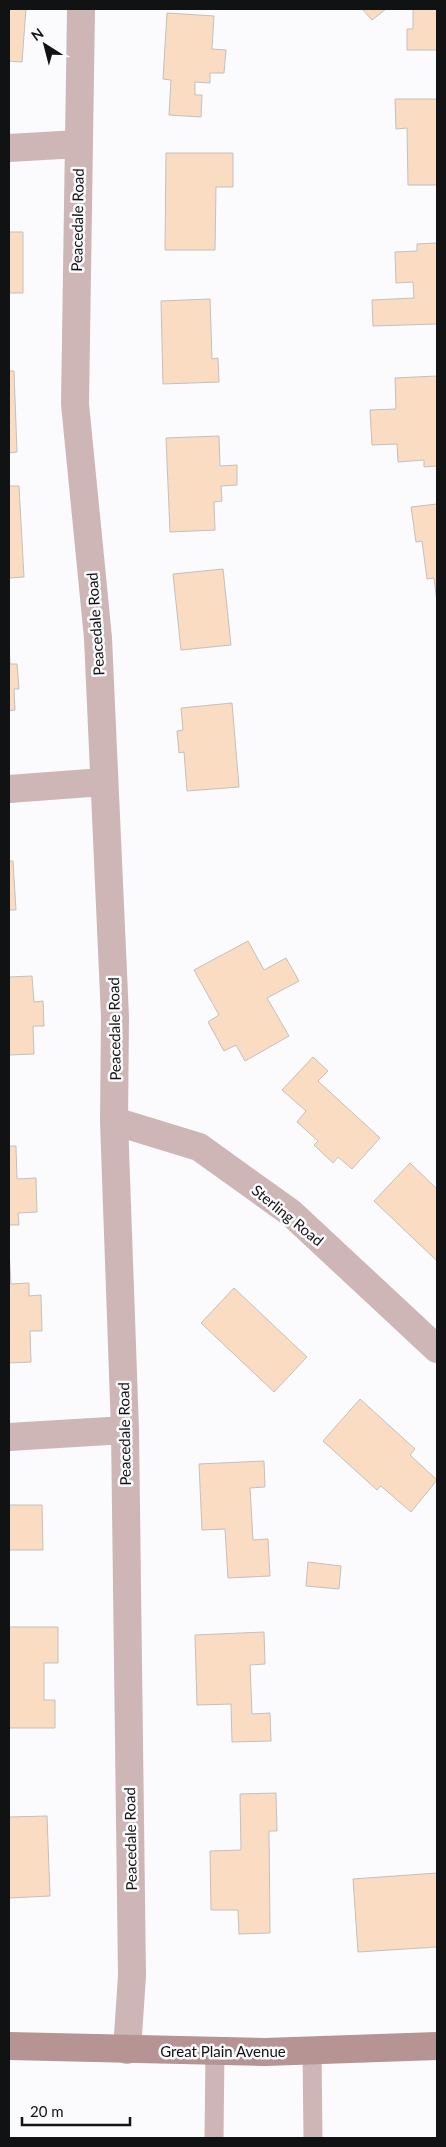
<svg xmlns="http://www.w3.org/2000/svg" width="446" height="2147" font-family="Lato,sans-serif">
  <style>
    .building { fill: #fadcc3; stroke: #c5c0bb }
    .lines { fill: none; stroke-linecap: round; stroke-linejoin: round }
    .service { stroke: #cdb6b5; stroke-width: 19 }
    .minor { stroke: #cdb6b5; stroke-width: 28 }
    .secondary { stroke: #b59493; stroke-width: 28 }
    .labels { text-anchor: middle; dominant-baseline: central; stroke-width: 5; stroke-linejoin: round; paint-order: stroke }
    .street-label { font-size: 15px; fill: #111214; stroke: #fbfbfe }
  </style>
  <rect width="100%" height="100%" fill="#fbfbfe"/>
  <!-- building -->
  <path class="building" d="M 9,9 L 26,9 L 22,62 L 9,61 Z
    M 362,9 L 386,9 L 372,20 Z
    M 413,9 L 437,9 L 437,50 L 407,50 L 407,29 L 413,29 Z
    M 167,13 L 214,16 L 212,49 L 226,50 L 224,73 L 210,73 L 210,83 L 195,82 L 195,95 L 202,95 L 201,117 L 169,115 L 171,80 L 163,79 Z
    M 395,99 L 437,99 L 437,185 L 408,185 L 407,128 L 396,129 Z
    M 166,153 L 233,153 L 233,187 L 216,187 L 215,250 L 165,250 Z
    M 9,232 L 23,232 L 23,293 L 9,293 Z
    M 437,243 L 437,324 L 373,326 L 372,300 L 414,298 L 413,282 L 396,283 L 395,252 L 417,251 L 417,244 Z
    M 210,299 L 212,359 L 218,358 L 219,382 L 163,384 L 161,301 Z
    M 9,371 L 14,371 L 17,452 L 9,453 Z
    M 437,376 L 437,466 L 424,467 L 424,460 L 398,462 L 397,444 L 372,445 L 370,410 L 396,409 L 395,378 Z
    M 219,436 L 220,466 L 237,465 L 237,485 L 221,486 L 222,501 L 214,502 L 215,530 L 170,532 L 166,438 Z
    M 9,486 L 19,486 L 24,577 L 9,578 Z
    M 437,504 L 437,603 L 434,578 L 427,579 L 422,541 L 416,542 L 411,507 Z
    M 223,569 L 231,645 L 181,650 L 173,574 Z
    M 9,643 L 10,664 L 17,664 L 19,689 L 14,689 L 15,710 L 9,711 Z
    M 232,703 L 239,787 L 187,791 L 184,752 L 179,753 L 177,731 L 183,730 L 181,708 Z
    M 9,861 L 13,861 L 16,910 L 9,910 Z
    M 248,941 L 264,970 L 286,958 L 299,981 L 267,998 L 289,1036 L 245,1061 L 236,1045 L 224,1051 L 208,1022 L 219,1015 L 194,970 Z
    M 32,976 L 34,1002 L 43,1001 L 44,1026 L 33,1026 L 34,1054 L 9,1055 L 9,977 Z
    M 313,1057 L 328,1071 L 318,1081 L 380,1138 L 352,1169 L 338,1157 L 333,1163 L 314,1145 L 318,1141 L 297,1122 L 306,1111 L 282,1090 Z
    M 9,1146 L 16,1146 L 17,1179 L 36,1178 L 37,1212 L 18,1213 L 19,1225 L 9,1225 Z
    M 410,1163 L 437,1189 L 437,1261 L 374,1201 Z
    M 9,1252 L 11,1284 L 29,1283 L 29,1296 L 41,1295 L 42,1331 L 30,1331 L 31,1362 L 9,1363 Z
    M 234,1288 L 307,1357 L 274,1392 L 201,1323 Z
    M 360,1399 L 415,1449 L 410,1455 L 437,1480 L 411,1512 L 381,1486 L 377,1490 L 323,1441 Z
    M 264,1461 L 265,1487 L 250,1488 L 253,1540 L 268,1539 L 270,1576 L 228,1578 L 225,1529 L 202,1530 L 199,1464 Z
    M 9,1505 L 42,1505 L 43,1550 L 9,1550 Z
    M 308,1562 L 341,1566 L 339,1589 L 306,1586 Z
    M 9,1627 L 58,1627 L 58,1663 L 44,1663 L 44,1700 L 55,1700 L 55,1728 L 9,1728 Z
    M 264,1632 L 265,1664 L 250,1665 L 252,1714 L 270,1713 L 271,1741 L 232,1742 L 231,1704 L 197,1705 L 195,1635 Z
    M 276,1793 L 277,1831 L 269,1831 L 270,1933 L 239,1934 L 238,1910 L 211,1910 L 210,1851 L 241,1850 L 240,1794 Z
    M 47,1816 L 50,1896 L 9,1898 L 9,1817 Z
    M 437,1873 L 437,1947 L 358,1952 L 353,1879 Z"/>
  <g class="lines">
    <!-- service -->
    <path class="service" d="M 312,2051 L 313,2138
      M 214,2138 L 215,2052"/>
    <!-- minor -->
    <path class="minor" d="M 81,9 L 75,404 L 98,638 L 115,1017 L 114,1121 L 125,1430 L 132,1976 L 127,2050
      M 9,148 L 78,144
      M 9,789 L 103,782
      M 114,1121 L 199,1147 L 291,1213 L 437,1349
      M 9,1437 L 125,1430"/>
    <!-- secondary -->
    <path class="secondary" d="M 9,2046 L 265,2052 L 437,2046"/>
  </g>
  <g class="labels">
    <!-- street labels -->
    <g class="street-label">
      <text transform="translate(77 220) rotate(-89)">Peacedale Road</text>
      <text transform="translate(95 624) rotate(-94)">Peacedale Road</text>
      <text transform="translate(114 1029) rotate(-91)">Peacedale Road</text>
      <text transform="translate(288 1215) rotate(39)">Sterling Road</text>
      <text transform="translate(124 1434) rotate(-91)">Peacedale Road</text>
      <text transform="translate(130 1839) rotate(-91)">Peacedale Road</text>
      <text x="223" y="2051">Great Plain Avenue</text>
    </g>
  </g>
  <!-- border -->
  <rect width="446" height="2147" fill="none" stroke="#111214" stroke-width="20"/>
  <!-- north arrow -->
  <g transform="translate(45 45) rotate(324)" stroke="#fbfbfe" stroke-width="4" paint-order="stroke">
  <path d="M0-4L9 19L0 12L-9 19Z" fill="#111214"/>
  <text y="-8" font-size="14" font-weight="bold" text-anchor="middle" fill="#111214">N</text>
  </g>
  <!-- scale -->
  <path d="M22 2117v8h108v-8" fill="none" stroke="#111214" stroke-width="2.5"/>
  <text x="30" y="2117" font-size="15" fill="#111214" stroke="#fbfbfe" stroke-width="4" paint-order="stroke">20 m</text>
</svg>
